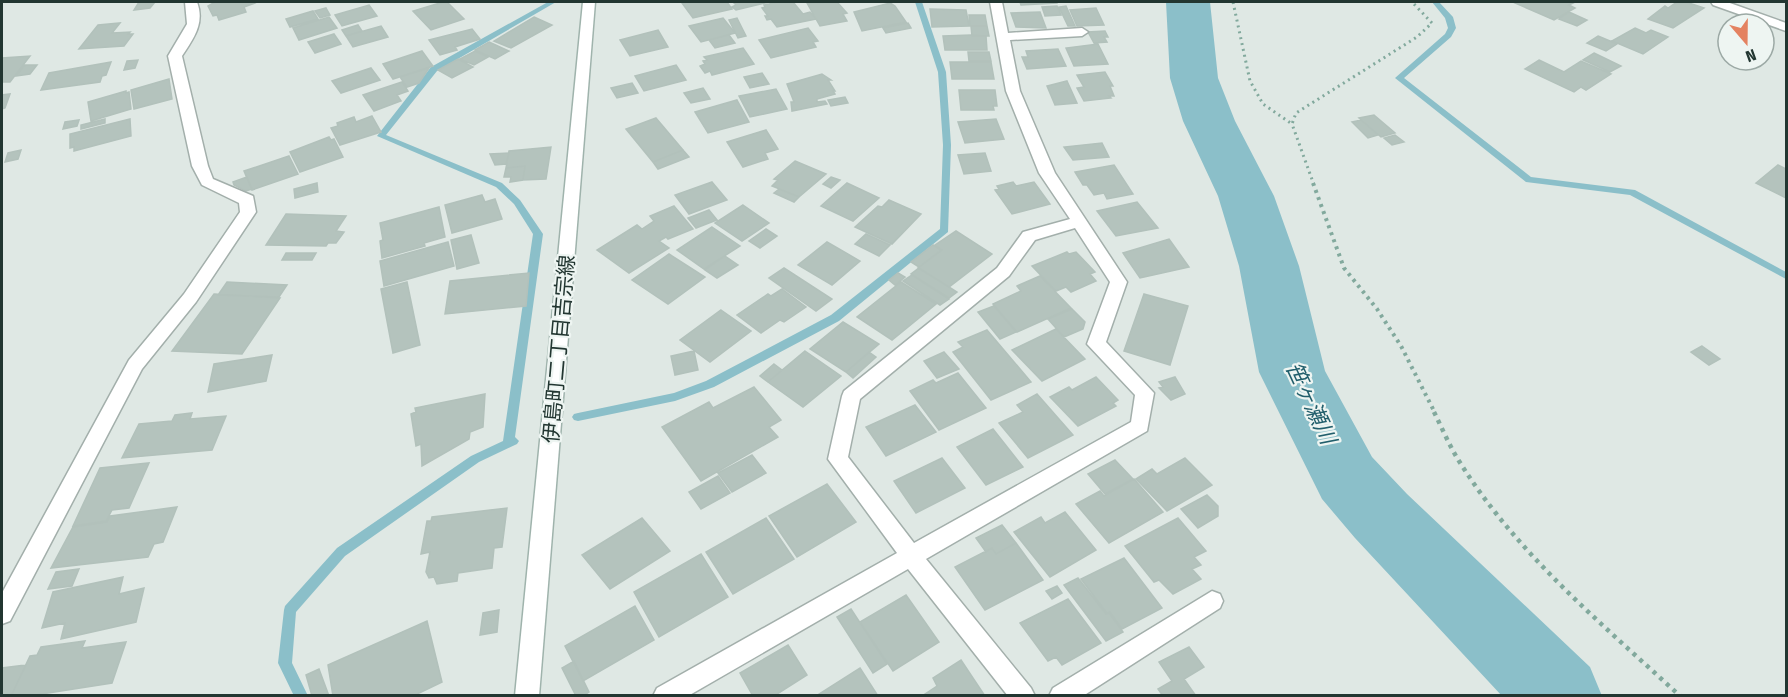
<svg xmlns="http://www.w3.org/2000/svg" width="1788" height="697" font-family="'Fira Sans Condensed','Noto Sans JP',sans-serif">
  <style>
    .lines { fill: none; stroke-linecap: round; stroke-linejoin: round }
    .stream { fill: #8bbfc9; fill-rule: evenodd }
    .river { fill: #8bbfc9; fill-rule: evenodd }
    .building { fill: #b4c3bd; stroke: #b2c1bb; stroke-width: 1.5 }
    .street-casing { stroke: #a3afab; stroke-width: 3 }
    .secondary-casing { stroke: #9fb3ac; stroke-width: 3 }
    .path-far2 { stroke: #82a99d; stroke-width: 3; stroke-dasharray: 2 4; stroke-linecap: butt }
    .path-far1 { stroke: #82a99d; stroke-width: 4; stroke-dasharray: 3 4.5; stroke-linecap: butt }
    .path { stroke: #82a99d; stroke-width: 4.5; stroke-dasharray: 4 5; stroke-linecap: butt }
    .street { fill: #fff; fill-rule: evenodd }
    .secondary { fill: #fff; fill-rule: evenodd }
    .labels { text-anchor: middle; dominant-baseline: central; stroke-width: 4.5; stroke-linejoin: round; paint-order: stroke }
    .street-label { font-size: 21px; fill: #223631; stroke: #eef5f2 }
    .water-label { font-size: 22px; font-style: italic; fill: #225f6c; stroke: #eef5f2 }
  </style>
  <rect width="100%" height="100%" fill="#dfe8e4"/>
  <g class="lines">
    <!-- stream -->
    <path class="stream" d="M 548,2 L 556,2 L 437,71 L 386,135 L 502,183 L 520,200 L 543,234 L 515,437 L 519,441 L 517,444 L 479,462 L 345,556 L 296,612 L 292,663 L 308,696 L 294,696 L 278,663 L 284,610 L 285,606 L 337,548 L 471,456 L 503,441 L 533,234 L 514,204 L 496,187 L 377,136 L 431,67 Z
      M 915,2 L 922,2 L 946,72 L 951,145 L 948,232 L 839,321 L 714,387 L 675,401 L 578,421 L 574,420 L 572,417 L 574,414 L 578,413 L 674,393 L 706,381 L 831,315 L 940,229 L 943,145 L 938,72 Z
      M 1432,2 L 1439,2 L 1453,17 L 1456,28 L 1451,37 L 1404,78 L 1531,177 L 1635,190 L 1786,272 L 1786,279 L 1630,195 L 1526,182 L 1395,78 L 1445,34 L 1448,28 L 1445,18 Z"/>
    <!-- river -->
    <path class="river" d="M 1166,2 L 1210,2 L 1218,78 L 1235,121 L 1274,196 L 1299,266 L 1325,371 L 1372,457 L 1407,494 L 1590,667 L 1602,696 L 1502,696 L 1355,538 L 1322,499 L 1259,372 L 1239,266 L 1218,196 L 1183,121 L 1170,78 Z"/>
  </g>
  <!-- building -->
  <path class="building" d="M 139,2 L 155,2 L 150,8 L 134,10 Z
    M 215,2 L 254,2 L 255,3 L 244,7 L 246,12 L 219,20 L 217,15 L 213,16 L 208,6 Z
    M 443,2 L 447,2 L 464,19 L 431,30 L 413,11 Z
    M 688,2 L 727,2 L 732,9 L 693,18 L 682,3 Z
    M 733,2 L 769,2 L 736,10 L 732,7 L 736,5 Z
    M 779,2 L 793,2 L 803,14 L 810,12 L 816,19 L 777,27 L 771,19 L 767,20 L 765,16 L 768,16 L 762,8 L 765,7 L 764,5 Z
    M 837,2 L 847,13 L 843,14 L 847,21 L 820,26 L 807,3 Z
    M 1020,2 L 1057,2 L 1057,3 L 1021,5 Z
    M 1517,2 L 1575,2 L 1569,5 L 1575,8 L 1554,20 L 1515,3 Z
    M 1677,2 L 1686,2 L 1704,8 L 1673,28 L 1648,19 L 1665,6 L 1668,8 Z
    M 890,3 L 895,6 L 906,22 L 862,31 L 854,12 Z
    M 369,5 L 377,16 L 342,26 L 335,15 Z
    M 1057,6 L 1061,15 L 1045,16 L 1042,7 Z
    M 1066,6 L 1075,26 L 1068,26 L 1059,7 Z
    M 326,8 L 330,15 L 320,18 L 315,11 Z
    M 1096,8 L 1104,25 L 1077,26 L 1070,10 Z
    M 930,9 L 966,10 L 969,26 L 932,27 Z
    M 313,11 L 318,19 L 290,27 L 286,19 Z
    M 1040,12 L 1046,28 L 1016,27 L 1011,13 Z
    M 1569,12 L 1587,20 L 1577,26 L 1559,19 Z
    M 969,15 L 985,15 L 987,26 L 970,26 Z
    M 329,17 L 337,28 L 299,40 L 293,28 Z
    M 534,17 L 552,25 L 511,48 L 494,41 Z
    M 723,18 L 735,33 L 701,42 L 689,26 Z
    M 737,18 L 746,36 L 738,38 L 729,20 Z
    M 120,23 L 112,33 L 130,32 L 128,34 L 133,34 L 124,46 L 79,49 L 98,25 Z
    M 908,23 L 911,28 L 886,33 L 883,28 Z
    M 358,25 L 362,31 L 346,36 L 342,30 Z
    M 381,26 L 388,37 L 353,47 L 346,36 Z
    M 971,26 L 987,26 L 989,36 L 972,36 Z
    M 808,28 L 818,41 L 813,42 L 816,47 L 771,58 L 759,40 Z
    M 1635,28 L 1646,33 L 1651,30 L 1668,37 L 1643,54 L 1612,41 Z
    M 472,29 L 480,39 L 455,47 L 457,50 L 440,55 L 429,40 Z
    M 658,30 L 668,47 L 630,56 L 620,40 Z
    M 1105,31 L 1108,37 L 1104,37 L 1107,42 L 1094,43 L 1088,32 Z
    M 334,34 L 341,44 L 315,53 L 308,42 Z
    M 729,35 L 735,43 L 715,48 L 709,40 Z
    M 971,35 L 986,36 L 987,50 L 945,50 L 943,36 Z
    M 1598,36 L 1617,44 L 1606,51 L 1587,43 Z
    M 489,42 L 509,51 L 495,59 L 475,50 Z
    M 1098,44 L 1108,64 L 1074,66 L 1066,48 Z
    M 743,48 L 754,64 L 712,75 L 710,71 L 705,73 L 700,66 L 705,64 L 703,61 L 707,60 L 704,57 Z
    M 1058,49 L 1066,66 L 1027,69 L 1022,57 L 1028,57 L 1026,51 Z
    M 422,51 L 433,66 L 393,79 L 383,64 Z
    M 475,51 L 488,57 L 474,65 L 460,59 Z
    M 968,52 L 989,52 L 991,61 L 969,61 Z
    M 1594,53 L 1621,66 L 1610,72 L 1583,60 Z
    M 30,56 L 10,82 L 2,82 L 2,58 Z
    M 458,59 L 473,67 L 452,78 L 438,70 Z
    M 138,60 L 135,68 L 124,70 L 127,61 Z
    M 1539,60 L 1564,72 L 1581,61 L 1611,74 L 1586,90 L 1581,87 L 1574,92 L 1525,69 Z
    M 111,62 L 106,75 L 102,76 L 100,82 L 41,90 L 49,73 Z
    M 950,62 L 991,62 L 994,79 L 952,79 Z
    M 25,65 L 37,65 L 30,74 L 16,76 Z
    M 676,65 L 686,80 L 644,91 L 635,76 Z
    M 371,68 L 380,80 L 341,93 L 332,81 Z
    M 429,68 L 419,83 L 407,87 L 400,77 Z
    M 1105,72 L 1113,86 L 1110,86 L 1114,96 L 1109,96 L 1111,98 L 1084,101 L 1077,88 L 1084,87 L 1077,75 Z
    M 762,73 L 769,84 L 750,88 L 744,77 Z
    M 822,74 L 831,80 L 828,80 L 835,91 L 833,91 L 835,94 L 817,99 L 817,102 L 825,101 L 827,104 L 792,111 L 791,102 L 794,102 L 787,84 Z
    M 169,79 L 172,99 L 134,109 L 131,90 Z
    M 1067,81 L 1077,103 L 1055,105 L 1047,86 Z
    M 402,82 L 408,91 L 397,95 L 401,101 L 374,111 L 363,95 Z
    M 632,83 L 638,93 L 617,98 L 611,88 Z
    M 703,88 L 710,99 L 691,103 L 684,93 Z
    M 776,89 L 787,109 L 750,117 L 739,96 Z
    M 959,90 L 995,90 L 997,106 L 993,106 L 994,110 L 961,110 Z
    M 126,91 L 126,93 L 129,92 L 131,109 L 91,121 L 88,102 Z
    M 10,94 L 5,108 L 2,109 L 2,95 Z
    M 845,97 L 848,103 L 831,106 L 828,100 Z
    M 737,100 L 749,122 L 708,133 L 695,112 Z
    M 1374,115 L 1395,133 L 1381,137 L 1359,118 Z
    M 372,116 L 381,132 L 340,145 L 331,128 L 338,126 L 337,123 L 354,117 L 356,122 Z
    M 656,118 L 683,150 L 653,162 L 626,129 Z
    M 105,119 L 105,123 L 81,129 L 81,125 Z
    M 130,119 L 131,136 L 74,151 L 74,147 L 70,148 L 70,134 Z
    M 996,119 L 1004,139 L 965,143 L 958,122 Z
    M 79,120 L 77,126 L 63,129 L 65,122 Z
    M 1361,120 L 1378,135 L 1368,138 L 1352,122 Z
    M 766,130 L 778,149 L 765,153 L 768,159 L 743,167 L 727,142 Z
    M 1395,135 L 1404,142 L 1392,145 L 1384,138 Z
    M 329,137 L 331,140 L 334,139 L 343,157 L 300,172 L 290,152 Z
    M 1102,143 L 1109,157 L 1073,160 L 1064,147 Z
    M 551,147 L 546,179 L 523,180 L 525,166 L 506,168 L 509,151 Z
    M 21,150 L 18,159 L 5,162 L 8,153 Z
    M 683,150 L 689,157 L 658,169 L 653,162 Z
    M 509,153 L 506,164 L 495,165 L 490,154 Z
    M 985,153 L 991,171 L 964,174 L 958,155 Z
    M 289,156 L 298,174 L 252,190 L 244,171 Z
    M 795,161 L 826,174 L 799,197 L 772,186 L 778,180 L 774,179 Z
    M 1114,165 L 1133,194 L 1107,199 L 1104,193 L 1094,195 L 1087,185 L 1083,185 L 1075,172 Z
    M 1778,165 L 1786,169 L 1786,198 L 1756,183 Z
    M 525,166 L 523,180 L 510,182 L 511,177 L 504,177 L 506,168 Z
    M 247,177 L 252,189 L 246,191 L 234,185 L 233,182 Z
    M 831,177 L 840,180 L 831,188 L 823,184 Z
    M 712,182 L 727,200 L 689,214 L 675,195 Z
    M 1013,182 L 1016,186 L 1034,182 L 1050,204 L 1012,214 L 995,190 L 999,189 L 997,186 Z
    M 317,183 L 318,192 L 295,198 L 294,189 Z
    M 847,183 L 879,198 L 853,221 L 821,206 Z
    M 779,189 L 799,197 L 794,202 L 774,193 Z
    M 482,195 L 485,202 L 495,199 L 502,219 L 452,233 L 445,205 Z
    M 889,200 L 921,214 L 892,244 L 855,227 L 878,206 L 882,207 Z
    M 1137,202 L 1158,228 L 1116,236 L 1097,211 Z
    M 743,205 L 769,223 L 742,241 L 715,223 Z
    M 674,206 L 693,229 L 668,239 L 666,237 L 659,241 L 669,248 L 629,273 L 597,250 L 637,225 L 642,229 L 654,221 L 650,216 Z
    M 439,207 L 445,237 L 424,243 L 425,246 L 382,258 L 380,241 L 383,240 L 380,223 Z
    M 709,210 L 717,220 L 696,228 L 688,218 Z
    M 286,214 L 346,216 L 336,231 L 344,232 L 336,243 L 328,243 L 326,246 L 266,245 Z
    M 712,227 L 740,246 L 704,269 L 677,250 Z
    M 766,229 L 777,236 L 760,248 L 749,241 Z
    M 956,231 L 992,254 L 949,287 L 918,268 L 942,250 L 935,245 Z
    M 866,234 L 890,245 L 879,256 L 855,244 Z
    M 471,235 L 479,263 L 457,269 L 451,240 Z
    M 1169,239 L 1189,267 L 1140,278 L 1123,253 Z
    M 448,242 L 454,266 L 384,286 L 380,261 Z
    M 827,242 L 860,261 L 832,285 L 798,265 Z
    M 933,245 L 941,250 L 919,267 L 911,262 Z
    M 1067,252 L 1069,254 L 1076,252 L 1095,272 L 1090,274 L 1096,281 L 1071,292 L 1066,287 L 1056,291 L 1032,266 Z
    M 286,253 L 316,253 L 312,260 L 282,260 Z
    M 669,254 L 705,277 L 668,304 L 632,280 Z
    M 725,256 L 738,265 L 717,278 L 705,270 Z
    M 784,268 L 832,299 L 816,311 L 769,278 Z
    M 919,268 L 957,292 L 949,298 L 911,274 Z
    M 529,273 L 526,306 L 445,314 L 450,281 Z
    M 898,273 L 905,277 L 895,285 L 889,280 Z
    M 912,275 L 949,299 L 940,305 L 903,281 Z
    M 1040,276 L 1071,308 L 1017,332 L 993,304 L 1021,291 L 1017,286 Z
    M 227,282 L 287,285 L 279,297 L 218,295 Z
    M 407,282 L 420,345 L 393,353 L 381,289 Z
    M 901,282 L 936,304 L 892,340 L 857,317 Z
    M 782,289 L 806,307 L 784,322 L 780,320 L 761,333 L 737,315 L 768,294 L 771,296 Z
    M 214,294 L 280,298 L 242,354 L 172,351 Z
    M 1144,294 L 1188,306 L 1170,365 L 1124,351 Z
    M 994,306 L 1016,332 L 1000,339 L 978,312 Z
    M 1072,309 L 1085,322 L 1083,329 L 1064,337 L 1048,319 Z
    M 721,310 L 751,331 L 710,362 L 680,340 Z
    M 843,322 L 879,344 L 846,372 L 810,349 Z
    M 1056,329 L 1085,359 L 1042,381 L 1012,350 Z
    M 987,330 L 1031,382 L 991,400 L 953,352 L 963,347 L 958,342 Z
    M 1702,346 L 1720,359 L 1709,365 L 1691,352 Z
    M 694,351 L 698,370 L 675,375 L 671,356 Z
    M 805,351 L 841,376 L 803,407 L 768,382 Z
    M 869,352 L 876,357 L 853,378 L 846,372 Z
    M 944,352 L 959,369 L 937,378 L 924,361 Z
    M 272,355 L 266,381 L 208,392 L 214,364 Z
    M 774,364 L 782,370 L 768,382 L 760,376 Z
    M 958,373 L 986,408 L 939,430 L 910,391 L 933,380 L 936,383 Z
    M 1096,377 L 1118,400 L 1113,403 L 1116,406 L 1078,426 L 1050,397 L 1069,387 L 1072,390 Z
    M 1175,377 L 1185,394 L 1171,400 L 1159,388 L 1163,387 L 1159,382 Z
    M 754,387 L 781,420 L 769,427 L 778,437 L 701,481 L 662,427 L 709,402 L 713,408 Z
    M 485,394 L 483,427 L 470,432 L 469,439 L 422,466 L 421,444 L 416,446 L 411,414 L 416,412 L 415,408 Z
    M 1037,394 L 1073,435 L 1028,458 L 999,423 L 1023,412 L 1017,405 Z
    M 915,405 L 936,432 L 886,456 L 866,427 Z
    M 192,413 L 190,419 L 226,416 L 212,450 L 122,458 L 139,424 L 172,421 L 175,415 Z
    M 993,429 L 1023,467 L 986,485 L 957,447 Z
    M 752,455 L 766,473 L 732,492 L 718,473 Z
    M 942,458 L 965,488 L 916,513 L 894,481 Z
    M 1185,458 L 1212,485 L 1167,511 L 1136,479 L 1152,469 L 1157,474 Z
    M 1115,460 L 1133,479 L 1105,494 L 1088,474 Z
    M 149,463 L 129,508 L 112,510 L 106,521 L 73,526 L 100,468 Z
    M 718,476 L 730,493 L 701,509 L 689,492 Z
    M 1134,479 L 1163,512 L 1109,543 L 1076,504 L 1100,491 L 1104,496 Z
    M 827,484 L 856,522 L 797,557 L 769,516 Z
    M 1207,495 L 1218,506 L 1218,516 L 1198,528 L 1181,509 Z
    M 177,507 L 163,542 L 154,544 L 148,557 L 51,568 L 73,527 L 107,522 L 110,516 Z
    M 507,508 L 502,547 L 494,548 L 492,568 L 458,573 L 457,581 L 437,584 L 434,577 L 429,578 L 426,572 L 430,552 L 421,554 L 427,521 L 431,521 L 432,517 Z
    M 1065,512 L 1096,550 L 1050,577 L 1014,532 L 1041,517 L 1045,523 Z
    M 642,518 L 670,551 L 610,589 L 582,555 Z
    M 766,518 L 794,559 L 733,594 L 706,552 Z
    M 1178,518 L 1206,551 L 1194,557 L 1201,565 L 1192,569 L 1201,579 L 1173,594 L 1159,580 L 1154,582 L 1125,546 Z
    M 1002,525 L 1016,543 L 996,554 L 992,548 L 986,552 L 976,538 Z
    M 1016,543 L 1043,580 L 985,610 L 955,567 L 992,548 L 996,554 Z
    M 701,554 L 728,597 L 659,637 L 634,592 Z
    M 1124,558 L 1162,608 L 1122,629 L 1110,612 L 1107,613 L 1081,579 Z
    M 79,569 L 72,586 L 48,589 L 56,572 Z
    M 123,577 L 119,594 L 144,588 L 136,622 L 61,639 L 65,623 L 42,628 L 53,592 Z
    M 1078,578 L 1106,614 L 1109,613 L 1123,632 L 1106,641 L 1064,585 Z
    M 1057,586 L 1062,593 L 1052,599 L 1046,591 Z
    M 906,595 L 939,642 L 893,671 L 860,622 Z
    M 1068,599 L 1101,643 L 1062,665 L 1056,657 L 1048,661 L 1020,623 Z
    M 635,606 L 654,640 L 583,681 L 565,646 Z
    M 851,609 L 887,664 L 873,673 L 837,617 Z
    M 499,610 L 497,632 L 480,635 L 483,613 Z
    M 427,621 L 442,682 L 413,696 L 333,696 L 328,665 Z
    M 85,641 L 82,648 L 126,642 L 112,683 L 29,696 L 11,696 L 30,656 L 37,655 L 41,647 Z
    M 788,645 L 807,675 L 774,696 L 753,696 L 740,673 Z
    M 1189,647 L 1204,667 L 1184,679 L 1196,696 L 1163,696 L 1158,689 L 1172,681 L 1159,662 Z
    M 961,660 L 985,696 L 922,696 L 937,686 L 933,678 Z
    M 574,661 L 589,692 L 583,696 L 576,696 L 562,668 Z
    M 26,665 L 11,696 L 2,696 L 2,668 Z
    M 860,668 L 878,696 L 816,696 Z
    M 319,669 L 329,696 L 312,696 L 306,675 Z"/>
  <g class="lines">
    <!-- street casing -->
    <g class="street-casing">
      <path id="street" d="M 185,2 L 197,2 C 205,23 194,38 182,56 L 208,166 L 213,179 L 253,196 L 256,212 L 196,302 L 142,369 L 10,621 L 2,624 L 2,593 L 129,360 L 184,294 L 240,212 L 239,203 L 202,185 L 192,166 L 168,56 L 187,24 Z
        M 990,2 L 1002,2 L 1008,33 L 1082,28 L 1088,32 L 1082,36 L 1010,40 L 1020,91 L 1055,173 L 1127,282 L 1106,342 L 1154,393 L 1147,431 L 926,559 L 1031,688 L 1035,696 L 1008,696 L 908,569 L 688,696 L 653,696 L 657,688 L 897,553 L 828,459 L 842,396 L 844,391 L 997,268 L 1023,232 L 1070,219 L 1039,173 L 1006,91 ZM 1075,228 L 1110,282 L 1087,344 L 1135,395 L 1131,422 L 914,543 L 848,457 L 860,399 L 1009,276 L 1035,240 Z
        M 1711,2 L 1727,2 L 1786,23 L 1786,31 L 1713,5 Z
        M 1212,591 L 1220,594 L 1223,601 L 1220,608 L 1083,696 L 1049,696 L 1053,688 Z"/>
    </g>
    <!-- secondary casing -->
    <g class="secondary-casing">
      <path id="secondary" d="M 583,2 L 595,2 L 539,696 L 515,696 Z"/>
    </g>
    <!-- path-far2 -->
    <path class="path-far2" d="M 1233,2 L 1250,81 L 1263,104 L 1292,124
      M 1314,185 L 1292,124 L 1296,113 L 1417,37 L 1432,23 L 1412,2"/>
    <!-- path-far1 -->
    <path class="path-far1" d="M 1313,183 L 1344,268 L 1377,309 L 1401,346 L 1435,413"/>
    <!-- path -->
    <path class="path" d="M 1434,412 C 1442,428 1449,445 1459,461 C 1516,553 1601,623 1680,696"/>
    <!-- street -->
    <use href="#street" class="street"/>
    <!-- secondary -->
    <use href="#secondary" class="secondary"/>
  </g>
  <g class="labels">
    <!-- street labels -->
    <g class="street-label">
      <text transform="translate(559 349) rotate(-85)">伊島町二丁目吉宗線</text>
    </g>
    <!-- water labels -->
    <g class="water-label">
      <text transform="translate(1311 403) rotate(65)">笹ヶ瀬川</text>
    </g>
  </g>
  <!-- border -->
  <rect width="1788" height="697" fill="none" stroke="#223631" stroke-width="6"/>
  <!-- north arrow -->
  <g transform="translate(1746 42) rotate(160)"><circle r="28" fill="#eef5f2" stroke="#9ca9a5" stroke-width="1.5"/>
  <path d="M0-4.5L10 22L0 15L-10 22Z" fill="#e48261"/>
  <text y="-9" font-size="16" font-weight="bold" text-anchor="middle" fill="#223631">N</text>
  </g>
</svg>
